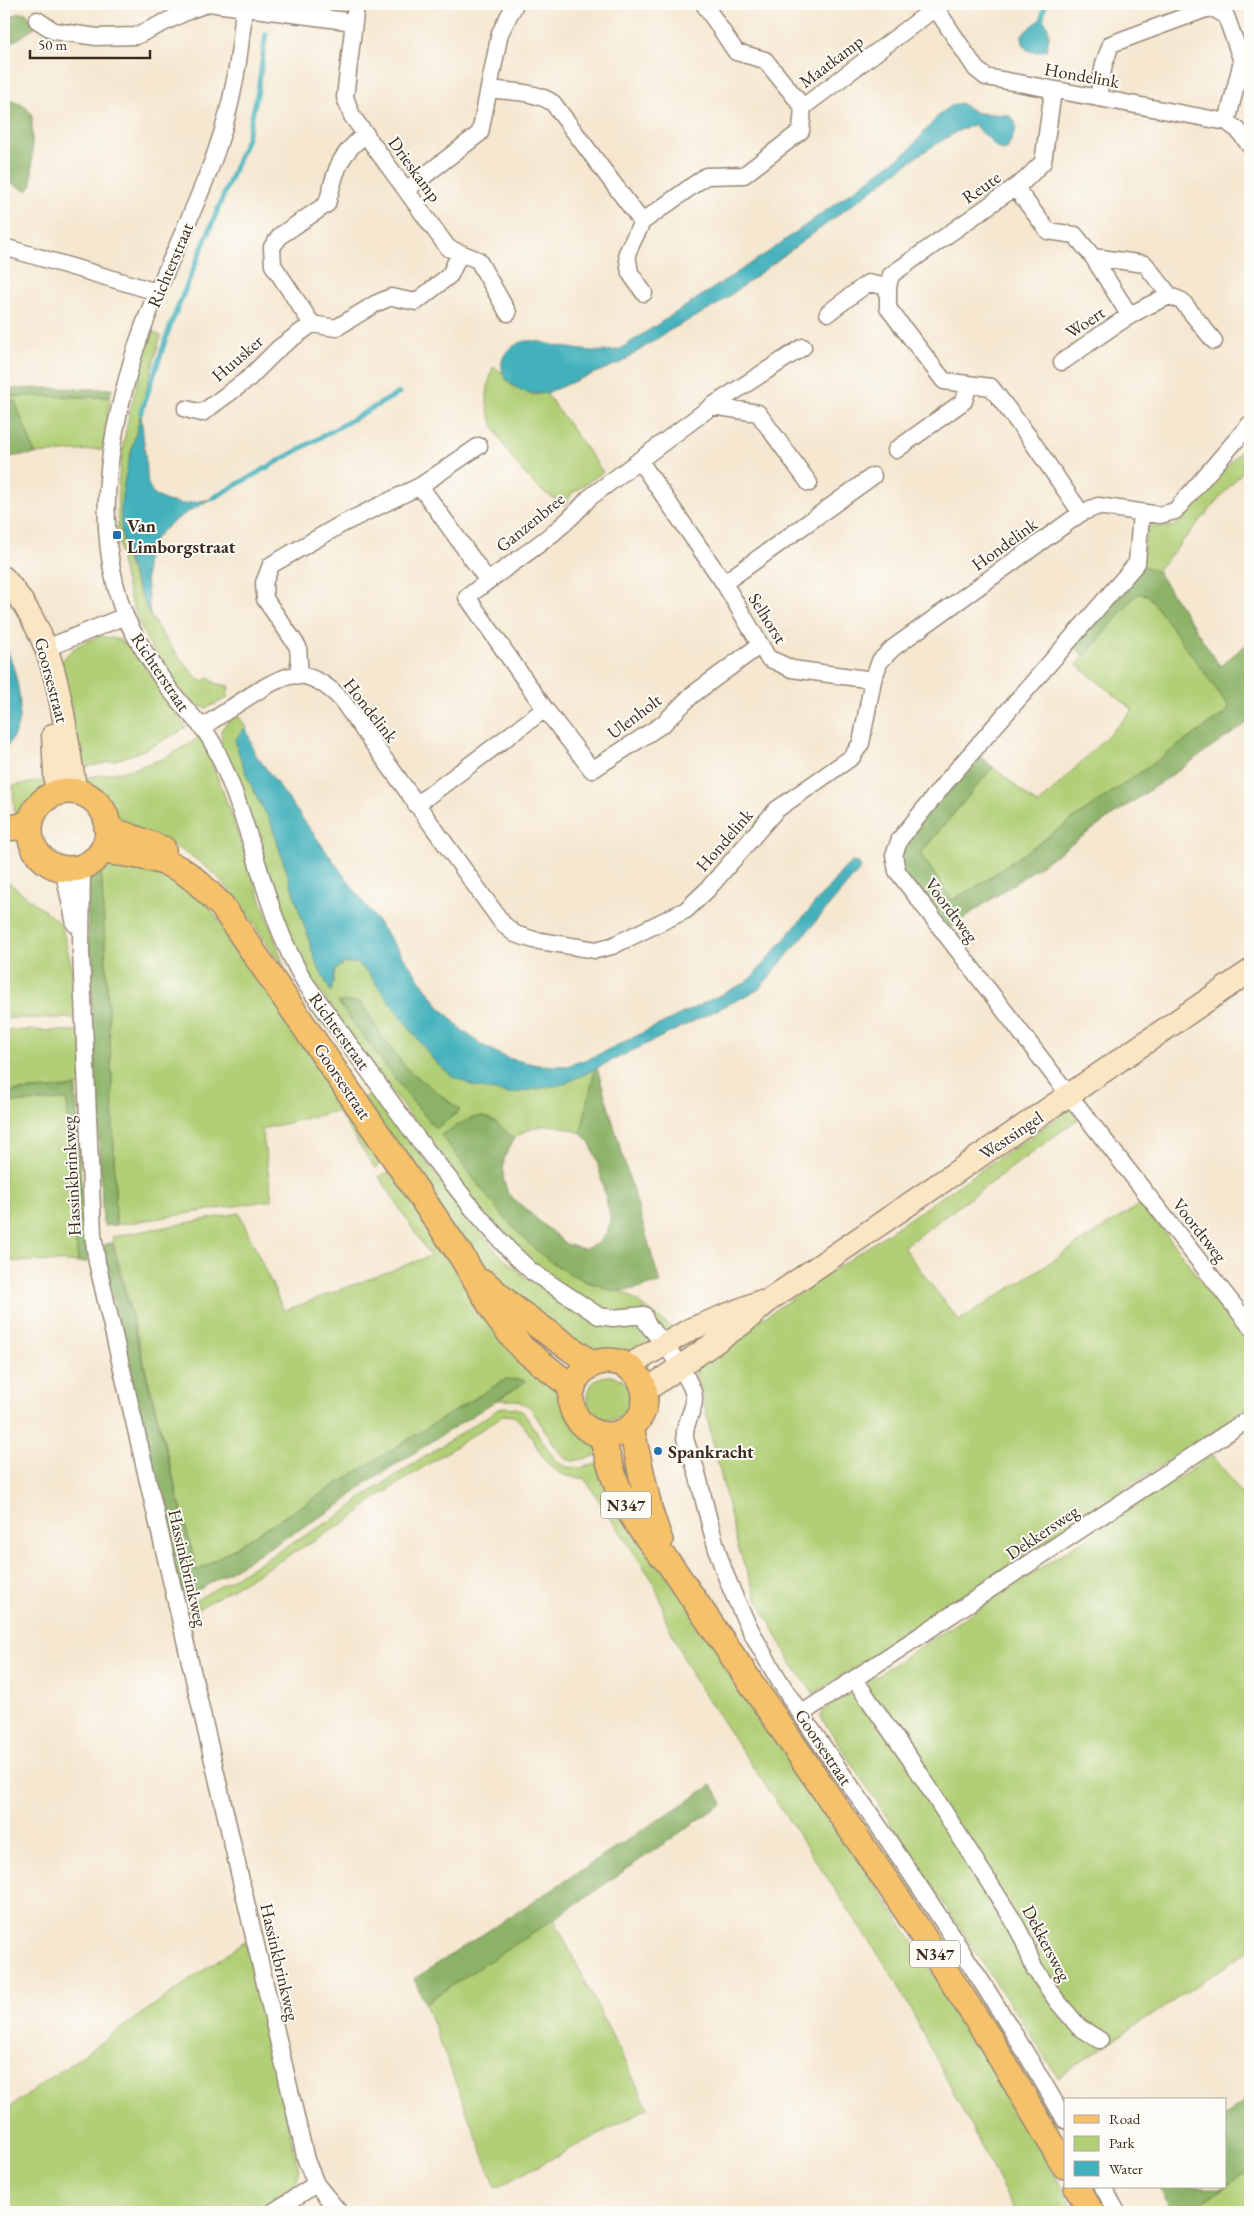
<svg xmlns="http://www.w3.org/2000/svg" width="1254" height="2216" font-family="'EB Garamond',serif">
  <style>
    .green { fill: #b1cf76; stroke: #767c4a; fill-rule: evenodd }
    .forest { fill: #8cb267; stroke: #646e42 }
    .water { fill: #42b1bc; stroke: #3e6e6d }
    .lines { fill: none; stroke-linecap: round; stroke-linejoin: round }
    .stream { stroke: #42b1bc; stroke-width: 5 }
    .minor-casing { stroke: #988877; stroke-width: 19 }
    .secondary-casing { stroke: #988877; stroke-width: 25 }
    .primary-casing { stroke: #988877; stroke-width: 28 }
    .minor { stroke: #fff; stroke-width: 16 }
    .secondary { stroke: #fbe6c4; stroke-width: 22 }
    .primary { stroke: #f5c16b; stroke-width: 25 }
    .poi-dot { fill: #1f6fb2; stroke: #fdfcf7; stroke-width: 2 }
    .labels { text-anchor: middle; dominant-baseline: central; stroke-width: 4; stroke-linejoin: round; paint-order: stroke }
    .shield { fill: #fdfcf7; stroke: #75695f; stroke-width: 1 }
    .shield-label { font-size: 16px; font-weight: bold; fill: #3b2a1e }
    .street-label { font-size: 18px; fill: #3b2a1e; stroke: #fdfcf7 }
    .poi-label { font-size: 18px; font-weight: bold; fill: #3b2a1e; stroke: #fdfcf7; text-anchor: start }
  </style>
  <rect width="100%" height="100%" fill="#fdfcf7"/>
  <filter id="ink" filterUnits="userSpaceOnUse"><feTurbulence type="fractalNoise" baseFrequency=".02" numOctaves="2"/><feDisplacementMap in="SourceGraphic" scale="10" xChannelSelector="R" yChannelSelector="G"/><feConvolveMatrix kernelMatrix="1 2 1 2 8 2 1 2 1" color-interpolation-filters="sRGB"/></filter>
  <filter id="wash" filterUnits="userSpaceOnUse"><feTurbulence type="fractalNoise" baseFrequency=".0096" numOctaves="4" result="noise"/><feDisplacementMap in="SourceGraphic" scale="20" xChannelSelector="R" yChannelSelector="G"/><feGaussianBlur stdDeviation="1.12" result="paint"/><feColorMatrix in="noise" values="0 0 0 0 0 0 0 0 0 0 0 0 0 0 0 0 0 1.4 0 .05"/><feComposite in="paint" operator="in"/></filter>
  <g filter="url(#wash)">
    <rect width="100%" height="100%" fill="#f5e7d0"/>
    <!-- green -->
    <path class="green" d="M 153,332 L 161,336 C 150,372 142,407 134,443 C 129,467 121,490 121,514 C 120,573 158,639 199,679 L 205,681 L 208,678 L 217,684 L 229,686 L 227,698 L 206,708 C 185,703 177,683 165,666 C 159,657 151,648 146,638 C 97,539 119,433 153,332 Z
      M 493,367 L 503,373 L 509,384 L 533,395 L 546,393 L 603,472 L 571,494 L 565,506 C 554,498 540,491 531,481 C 513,462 494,434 488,409 C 485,396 489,379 493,367 Z
      M 4,396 L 110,397 L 103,449 L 35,454 L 15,401 L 4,401 Z
      M 1250,440 L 1250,463 L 1157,571 L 1140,565 L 1148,526 L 1172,527 L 1181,521 Z
      M 1137,593 L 1148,595 L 1230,707 L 1228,711 L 979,885 L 952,900 L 920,854 L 993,767 L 1038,805 L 1133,710 L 1077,665 Z
      M 101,636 L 119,640 L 134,650 L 186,728 C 147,750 121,762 77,768 L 55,672 C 68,650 77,644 101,636 Z
      M 233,716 L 239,717 L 246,727 L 235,740 C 243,769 254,795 270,820 L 317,965 L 331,992 L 335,970 L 344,963 L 357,963 L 368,973 L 435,1062 L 564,1084 L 595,1069 L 581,1133 C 555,1123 537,1121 514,1139 L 507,1132 L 478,1116 L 442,1136 L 584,1281 L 627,1294 L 671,1327 L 673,1332 L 666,1337 L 662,1331 L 607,1311 L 536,1270 L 469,1197 L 330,1007 L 302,962 L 288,929 L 222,749 L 221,730 ZM 338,1002 L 385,1041 L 407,1069 L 460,1111 L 436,1128 L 405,1092 Z
      M 201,737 L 224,794 L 285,969 C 267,947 254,922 237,900 C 204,856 170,841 120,825 C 111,809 103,799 86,792 L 83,778 L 130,770 L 165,758 Z
      M 49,779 L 36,801 L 15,819 L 13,786 Z
      M 107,862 L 162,867 L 198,891 L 383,1157 C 382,1162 380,1165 375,1168 L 337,1111 L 262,1129 L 272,1200 L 116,1225 L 112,1081 L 101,865 Z
      M 4,879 L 61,924 L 80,1001 L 81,1018 L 4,1018 Z
      M 4,1030 L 81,1031 L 83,1085 L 76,1087 L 4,1092 Z
      M 374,1093 L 470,1219 L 497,1252 L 526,1278 L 586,1316 L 636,1324 L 641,1328 L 655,1344 L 625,1359 L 607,1355 L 595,1356 L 488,1279 L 362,1098 Z
      M 67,1100 L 72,1205 L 78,1262 L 4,1261 L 4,1228 L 7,1212 L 4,1192 L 4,1103 Z
      M 1071,1109 L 1078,1119 L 903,1247 L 959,1321 L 1142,1203 L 1250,1344 L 1250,1407 L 814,1694 L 790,1661 L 756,1596 L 738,1548 L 699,1382 L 691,1367 Z
      M 387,1173 L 390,1173 L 564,1396 C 567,1430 585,1430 602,1455 L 573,1461 L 566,1459 L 561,1455 L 530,1407 L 517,1400 L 497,1400 L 525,1382 L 506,1379 L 197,1571 L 112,1237 L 239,1213 L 284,1311 L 430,1256 L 379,1176 Z
      M587 1398a22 22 0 1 1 44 0a22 22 0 1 1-44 0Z
      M 506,1407 L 516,1408 L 523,1412 L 556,1461 C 571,1473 587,1466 605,1462 L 956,2009 L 1077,2212 L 1015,2212 L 895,1979 L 692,1676 L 665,1618 L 661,1601 L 653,1581 L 584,1478 C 538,1478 542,1439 514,1416 L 504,1415 L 373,1500 L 354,1517 L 189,1614 L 186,1606 L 347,1511 L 361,1498 L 500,1408 Z
      M 1213,1455 L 1250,1506 L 1250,1950 L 1058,2077 L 821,1717 L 821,1712 Z
      M 554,1919 L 648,2108 L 496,2188 L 425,2003 Z
      M 245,1941 L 299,2171 L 296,2186 L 255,2212 L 4,2212 L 4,2111 Z
      M 1250,2170 L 1250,2212 L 1187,2212 Z"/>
    <!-- forest -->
    <path class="forest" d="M 19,13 L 26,13 L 35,27 L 20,38 L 4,46 L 4,20 Z
      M 4,98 L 25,106 L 32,115 L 32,184 L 28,190 C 19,190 13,181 4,181 Z
      M 44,388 L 112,389 L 110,397 L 4,396 L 4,389 Z
      M 4,401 L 15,401 L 35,454 L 4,457 Z
      M 1140,565 L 1157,571 L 1220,666 L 1248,643 L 1250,647 L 1250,721 L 948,929 L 900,870 L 900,846 L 977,753 L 993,767 L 920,853 L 952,900 L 979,885 L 1228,711 L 1229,707 L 1148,595 L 1137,594 L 1085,656 L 1071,645 Z
      M 101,865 L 112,1081 L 116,1225 L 105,1226 L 103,1222 L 86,886 L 92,869 Z
      M 338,1002 L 361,1002 L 385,1041 L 407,1069 L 460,1110 L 436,1129 L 405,1092 Z
      M 597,1068 L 660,1283 C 647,1285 632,1291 619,1291 C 612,1292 603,1287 597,1285 C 527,1264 484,1190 441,1135 C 478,1114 481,1106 514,1139 L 504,1158 L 503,1177 L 508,1194 L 566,1244 L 584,1249 L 599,1243 L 607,1232 L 611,1220 L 597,1160 L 590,1143 L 581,1133 L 595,1069 Z
      M 76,1087 L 82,1204 L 88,1262 L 78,1262 L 72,1205 L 67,1100 L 4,1103 L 4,1092 Z
      M 112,1243 L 197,1571 L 506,1379 L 524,1380 L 525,1382 L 365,1484 L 340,1505 L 202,1588 L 184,1596 L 181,1594 L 122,1344 L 103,1248 L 106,1244 Z
      M 712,1785 L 723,1803 L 554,1919 L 425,2003 L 414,1979 Z
      M 1250,2098 L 1250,2170 L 1225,2187 L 1225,2115 Z
      M 1159,2187 L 1224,2187 L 1187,2212 L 1174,2212 Z"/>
    <!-- water -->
    <path class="water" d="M 1042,18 C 1051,27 1050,38 1046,50 C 1030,55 1022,51 1022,34 Z
      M 960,103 L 977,113 L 1008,115 L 1015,121 L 1016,129 L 1007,150 C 996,151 995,145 988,138 C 983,132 978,132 975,124 L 958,131 L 922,153 L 717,305 L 667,332 L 622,362 L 546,393 C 504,399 484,355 522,342 C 534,338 546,344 559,346 C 579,350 601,354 620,349 L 767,253 L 908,151 L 939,115 L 950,106 Z
      M 141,413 L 148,484 L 154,495 L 167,501 L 183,504 L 211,499 C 192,510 157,527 149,550 C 142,569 149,596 150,616 C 139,590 127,564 122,535 C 116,495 132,452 141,413 Z
      M 4,641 C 17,672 32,723 4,749 Z
      M 246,727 L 254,752 L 439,1006 L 463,1031 L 482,1045 L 507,1058 L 537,1065 L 567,1066 L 595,1056 L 745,983 L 754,975 L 844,869 L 852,862 L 859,863 L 861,868 L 758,990 L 564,1084 L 509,1094 L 476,1087 L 453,1077 L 435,1062 L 368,973 L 357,963 L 344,963 L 335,970 L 331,992 L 317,965 L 270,820 C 254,795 243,769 235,740 Z"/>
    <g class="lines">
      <!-- stream -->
      <path class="stream" d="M 1042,18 L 1045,4
        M 141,413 L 171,324 L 247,138 L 258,90 L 266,34
        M 213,498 L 399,393"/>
    </g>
  </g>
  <g filter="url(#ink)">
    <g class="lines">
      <!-- minor casing -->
      <g class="minor-casing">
        <path id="minor" d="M 215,4 L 354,22 L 356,4
          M 244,4 C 241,52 233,103 217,149 C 193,219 156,284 134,354 C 112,429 96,507 115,583 C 118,595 121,607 126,618 C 136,639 148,658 161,677 C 173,696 187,710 201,726 C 213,740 221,760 228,777 C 257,846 267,920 306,984 L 417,1138 L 473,1209 L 508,1249 L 531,1271 L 599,1316 L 613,1318 L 644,1315 C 645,1326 658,1335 665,1344 C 674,1358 688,1376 693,1392 C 698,1408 683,1422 685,1437 C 687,1449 694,1461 697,1473 C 706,1507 713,1543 726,1576 C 760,1664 820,1741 873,1818 C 941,1917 1006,2016 1065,2120
          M 704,4 L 736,52 L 765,60 L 803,107
          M 933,4 L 976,69 L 986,77 L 1227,122 L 1238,130 L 1250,146
          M 37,20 L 54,31 L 97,37 L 136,36 L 190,10 L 207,4
          M 354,22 L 345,97 L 352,116 L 448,248 L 478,260 L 508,313
          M 489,89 C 509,92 536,91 553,103 L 642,222
          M 1053,91 L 1043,162 L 1025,180 L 891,275 L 888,287 L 888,308 L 944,381 L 991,387 L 1029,437 L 1081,513
          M 1098,98 L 1104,64 L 1111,44 L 1203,10 L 1213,8 L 1226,16 L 1242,61 L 1227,122
          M 1015,187 L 1048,231 L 1075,235 L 1093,257 L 1130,316
          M 406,190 L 480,133 L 500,33 L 515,4
          M 4,247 L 157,292
          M 1093,257 L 1145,264 L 1170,296 L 1182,301 L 1214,341
          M 644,293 L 630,273 L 627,253 L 642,222 L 706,176 L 744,175 L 801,131 L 803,107 L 934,9
          M 828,313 L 868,283 L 888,287
          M 312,324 L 273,265 L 272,247 L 281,235 L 327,204 C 336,171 337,156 366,134
          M 1062,362 C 1097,338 1130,311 1170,296
          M 712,406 L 758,413 L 809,483
          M 186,409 L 202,413 L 248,379 L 279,348 L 312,324 L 336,328 L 375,304 L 391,297 L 416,302 L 450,275 L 460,253
          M 896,450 L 964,401 L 969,384
          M 639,460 L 724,583 L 768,658 L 792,669 L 873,680
          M 420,486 L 479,446
          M 1141,514 L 1137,563 L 946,782 L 900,839 L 894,855 L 897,871 L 1069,1095 L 1250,1326
          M 488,581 L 467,597 L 545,709 L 592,770 L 663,724 L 692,695 L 760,645
          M 724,583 L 873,476
          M 47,648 L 125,616
          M 300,676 L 298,647 L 265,599 L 264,583 L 271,565 L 342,524 L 420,486 L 488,581 C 523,555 561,532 589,498 L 712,406 L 803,347
          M 202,727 C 224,714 267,681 290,676 C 309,672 328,686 341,699 L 503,924 L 515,934 L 534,940 L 596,950 L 612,946 L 686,910 L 707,890 L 776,810 L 852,757 L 861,743 L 873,680 L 880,661 L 893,648 L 1081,513 L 1098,506 L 1160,515 L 1175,511 L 1250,424
          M 416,805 L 545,709
          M 82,867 L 81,951 L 93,1234 L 97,1262 L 306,2160 L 316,2184 L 339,2212
          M 63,869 L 75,924
          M 855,1680 L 917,1769 L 1013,1920 L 1023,1939 L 1034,1968 L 1057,2001 L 1079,2027 L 1100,2040
          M 801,1714 L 1250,1418
          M 1103,2187 L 1117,2212
          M 273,2212 L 316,2184"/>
      </g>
      <!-- secondary casing -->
      <g class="secondary-casing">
        <path id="secondary" d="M 4,578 C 61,644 61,712 76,792
          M 53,735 L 56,793
          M 628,1366 L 691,1329 L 759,1302
          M 645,1391 L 743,1323 L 772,1298 L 1250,971"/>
      </g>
      <!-- primary casing -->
      <g class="primary-casing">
        <path id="primary" d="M30 830a39 39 0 1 1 78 0a39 39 0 1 1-78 0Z
          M 4,828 L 19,827 L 31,821
          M 107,828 L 163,849
          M 102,851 C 128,854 158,857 181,870 C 197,879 209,894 222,906 L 462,1257 L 500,1321 L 522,1348 L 573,1388
          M 485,1283 L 512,1307 L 592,1364
          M571 1398a37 37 0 1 1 74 0a37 37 0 1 1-74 0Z
          M 631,1427 L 650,1512 L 660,1541
          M 601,1434 C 608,1456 613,1479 623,1500 C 635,1524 653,1546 671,1566 L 902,1904 L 989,2038 L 1065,2166
          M 1077,2187 L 1091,2212"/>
      </g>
      <!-- minor -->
      <use href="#minor" class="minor"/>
      <!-- secondary -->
      <use href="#secondary" class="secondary"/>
      <!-- primary -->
      <use href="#primary" class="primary"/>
    </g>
  </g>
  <!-- markers -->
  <g class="poi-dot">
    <rect x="112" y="530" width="10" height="10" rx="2.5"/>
    <circle cx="658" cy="1451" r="5"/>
  </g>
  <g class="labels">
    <!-- shield labels -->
    <g class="shield">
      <rect x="601" y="1491.5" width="50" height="27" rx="4"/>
      <rect x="910" y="1940.5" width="50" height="27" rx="4"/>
    </g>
    <g class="shield-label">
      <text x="626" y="1505">N347</text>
      <text x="935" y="1954">N347</text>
    </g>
    <!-- street labels -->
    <g class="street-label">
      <text transform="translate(831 61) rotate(-37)">Maatkamp</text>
      <text transform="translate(1082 75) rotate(10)">Hondelink</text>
      <text transform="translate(415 169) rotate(54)">Drieskamp</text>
      <text transform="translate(981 187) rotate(-35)">Reute</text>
      <text transform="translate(170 265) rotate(-67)">Richterstraat</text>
      <text transform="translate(1085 322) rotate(-34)">Woert</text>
      <text transform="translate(237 358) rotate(-41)">Huusker</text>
      <text transform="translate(530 522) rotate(-39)">Ganzenbree</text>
      <text transform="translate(1004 544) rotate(-36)">Hondelink</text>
      <text transform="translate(768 618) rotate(58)">Selhorst</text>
      <text transform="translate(161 672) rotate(56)">Richterstraat</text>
      <text transform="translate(52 680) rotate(75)">Goorsestraat</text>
      <text transform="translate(371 710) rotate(52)">Hondelink</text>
      <text transform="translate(634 716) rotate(-37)">Ulenholt</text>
      <text transform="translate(724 840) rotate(-49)">Hondelink</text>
      <text transform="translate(952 910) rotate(53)">Voordtweg</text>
      <text transform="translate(340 1031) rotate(54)">Richterstraat</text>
      <text transform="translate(343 1081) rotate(56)">Goorsestraat</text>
      <text transform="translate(1011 1135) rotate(-34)">Westsingel</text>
      <text transform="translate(71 1176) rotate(-93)">Hassinkbrinkweg</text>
      <text transform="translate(1200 1230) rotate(52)">Voordtweg</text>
      <text transform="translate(1042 1532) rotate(-34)">Dekkersweg</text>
      <text transform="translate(188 1568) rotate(77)">Hassinkbrinkweg</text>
      <text transform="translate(824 1747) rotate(56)">Goorsestraat</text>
      <text transform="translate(1047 1943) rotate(62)">Dekkersweg</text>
      <text transform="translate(280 1962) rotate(77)">Hassinkbrinkweg</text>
    </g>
    <!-- poi labels -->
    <g class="poi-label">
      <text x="127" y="525">Van<tspan x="127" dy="21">Limborgstraat</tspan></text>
      <text x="668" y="1451">Spankracht</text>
    </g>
  </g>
  <!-- margin -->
  <rect width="1254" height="2216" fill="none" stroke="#fdfcf7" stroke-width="20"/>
  <!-- legend -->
  <rect x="1064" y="2098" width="162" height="90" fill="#fdfcf7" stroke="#afa8a0"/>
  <rect x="1074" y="2115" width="25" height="8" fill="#f5c16b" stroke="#afa8a0"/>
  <text x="1109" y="2124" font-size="15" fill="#3b2a1e">Road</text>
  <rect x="1074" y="2136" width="25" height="15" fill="#b1cf76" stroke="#afa8a0"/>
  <text x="1109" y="2148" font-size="15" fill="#3b2a1e">Park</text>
  <rect x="1074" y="2161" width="25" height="15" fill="#42b1bc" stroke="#afa8a0"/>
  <text x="1109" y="2174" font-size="15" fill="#3b2a1e">Water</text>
  <!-- scale -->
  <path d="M30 50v8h120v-8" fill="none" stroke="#3b2a1e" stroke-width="2.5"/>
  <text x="38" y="50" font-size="15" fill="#3b2a1e" stroke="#fdfcf7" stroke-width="4" paint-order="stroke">50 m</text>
</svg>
